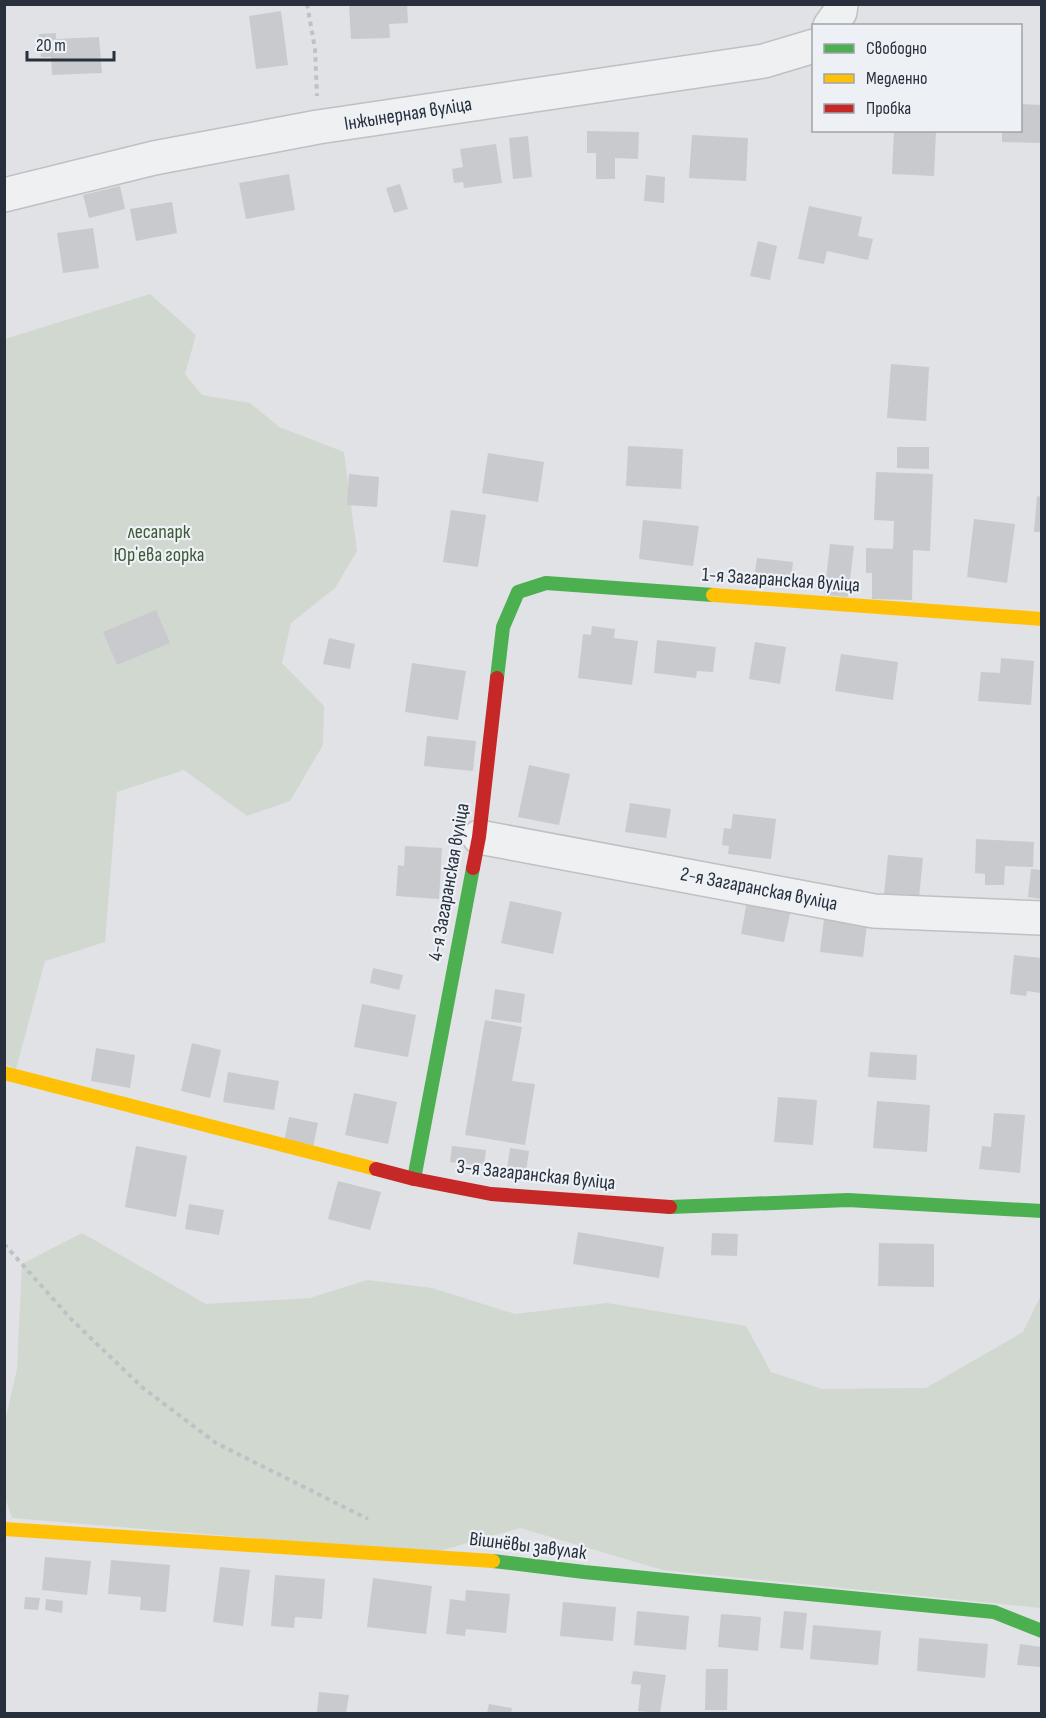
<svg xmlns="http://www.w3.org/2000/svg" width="1046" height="1718" font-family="'Sofia Sans Condensed',sans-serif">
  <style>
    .green { fill: #d1d8d0 }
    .building { fill: #c8cacd }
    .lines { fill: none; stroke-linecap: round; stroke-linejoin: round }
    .street-casing { stroke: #bec0c3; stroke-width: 36 }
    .path { stroke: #bec1c5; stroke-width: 4; stroke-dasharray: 4.5 4.5; stroke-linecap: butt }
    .street { stroke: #eff0f1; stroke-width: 33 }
    .fast { stroke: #4caf50; stroke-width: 14 }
    .slow { stroke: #ffc107; stroke-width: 14 }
    .jam { stroke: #c62828; stroke-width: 14 }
    .labels { text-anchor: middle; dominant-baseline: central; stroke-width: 4.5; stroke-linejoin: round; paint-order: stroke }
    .street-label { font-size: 20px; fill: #28303d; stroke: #edf1f5 }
    .park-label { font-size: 20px; fill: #3e5836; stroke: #edf1f5 }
  </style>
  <rect width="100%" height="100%" fill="#e0e2e5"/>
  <!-- green -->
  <path class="green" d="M 150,294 L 196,335 L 185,374 L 202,395 L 250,403 L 279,427 L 344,452 L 357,551 L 335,588 L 291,623 L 282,663 L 324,706 L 323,745 L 290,801 L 247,816 L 184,770 L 117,792 L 105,942 L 45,961 L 16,1069 L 5,1064 L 5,339 Z
    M 82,1233 L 206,1304 L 310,1298 L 367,1280 L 432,1288 L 515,1314 L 607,1303 L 746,1326 L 771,1372 L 822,1389 L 926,1388 L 1023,1332 L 1041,1295 L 1041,1608 L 663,1570 L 520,1528 L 432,1553 L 12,1518 L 5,1498 L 5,1421 L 17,1369 L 22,1264 Z"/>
  <!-- building -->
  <path class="building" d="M 349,4 L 407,4 L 408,23 L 389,24 L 390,38 L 351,39 Z
    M 281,11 L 288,65 L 256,69 L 249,16 Z
    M 56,33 L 56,39 L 99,37 L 102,73 L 52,75 L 51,57 L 41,57 L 39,34 Z
    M 1020,104 L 1041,105 L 1041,143 L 1002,142 L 1002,130 L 1020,130 Z
    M 894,130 L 936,130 L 934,176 L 892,174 Z
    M 587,131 L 639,132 L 638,159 L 615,158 L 615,179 L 596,179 L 596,153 L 587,153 Z
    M 692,135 L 748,138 L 746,181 L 689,178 Z
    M 528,136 L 532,177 L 513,179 L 509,138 Z
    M 496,144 L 502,183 L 464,188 L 463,182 L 454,183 L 452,169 L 463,167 L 460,149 Z
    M 289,174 L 295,210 L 246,219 L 239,183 Z
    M 646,175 L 665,177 L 664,203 L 644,201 Z
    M 400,184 L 408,209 L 394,213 L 386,188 Z
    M 120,186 L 125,209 L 89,218 L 83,195 Z
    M 172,202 L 177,233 L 136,241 L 130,209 Z
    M 809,206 L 862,217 L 858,236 L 873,239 L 868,260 L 827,251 L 824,264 L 798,259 Z
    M 93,228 L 99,268 L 63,273 L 57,233 Z
    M 758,241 L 777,246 L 770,280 L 750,276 Z
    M 891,364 L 929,367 L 926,421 L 887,418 Z
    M 628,446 L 683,449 L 681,489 L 626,486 Z
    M 897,447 L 929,447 L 929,469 L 897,468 Z
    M 488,453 L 544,462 L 538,502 L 482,493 Z
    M 876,472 L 933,474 L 930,551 L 913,550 L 912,600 L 872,599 L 872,573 L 866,573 L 866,548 L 893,549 L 894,521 L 874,520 Z
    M 349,474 L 379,477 L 377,507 L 347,505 Z
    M 1037,496 L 1041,497 L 1041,532 L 1034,532 Z
    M 451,510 L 486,515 L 478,567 L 443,562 Z
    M 974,519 L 1015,524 L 1007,583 L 967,577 Z
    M 643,520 L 699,526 L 693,566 L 639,559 Z
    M 830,544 L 854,546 L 848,597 L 824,595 Z
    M 757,558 L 793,562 L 790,589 L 753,585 Z
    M 156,610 L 170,643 L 117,665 L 103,632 Z
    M 592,626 L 615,629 L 614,638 L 638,641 L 632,685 L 578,678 L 583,634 L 591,635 Z
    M 329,638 L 355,644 L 350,669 L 323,664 Z
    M 657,640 L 716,647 L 713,672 L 697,671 L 696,678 L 654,673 Z
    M 755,642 L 786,647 L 780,684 L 749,679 Z
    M 841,654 L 898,662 L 893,700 L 835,691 Z
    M 1001,658 L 1034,661 L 1031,705 L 978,701 L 981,672 L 1000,673 Z
    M 412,663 L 466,671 L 458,720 L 405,712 Z
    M 427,736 L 476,741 L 473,771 L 424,766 Z
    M 529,765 L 570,774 L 559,825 L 518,817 Z
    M 630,803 L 671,809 L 666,838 L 625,832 Z
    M 733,814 L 776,819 L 771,859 L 728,854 L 729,846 L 722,845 L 724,828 L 731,829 Z
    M 976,839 L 1034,842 L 1033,867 L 1005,866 L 1004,885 L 985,885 L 985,874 L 975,873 Z
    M 405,846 L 442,848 L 439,899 L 396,896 L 398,865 L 404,866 Z
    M 888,855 L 923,858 L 919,898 L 884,894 Z
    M 1031,869 L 1041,870 L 1041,899 L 1028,897 Z
    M 510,901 L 562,912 L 553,954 L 501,943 Z
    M 747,901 L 791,909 L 784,942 L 741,934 Z
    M 824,919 L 867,924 L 863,957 L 820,952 Z
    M 1014,955 L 1041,958 L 1041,993 L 1027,991 L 1026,996 L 1010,994 Z
    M 373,968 L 403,975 L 399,990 L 370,983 Z
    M 495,989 L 525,994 L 521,1023 L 491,1019 Z
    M 362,1004 L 416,1015 L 408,1057 L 354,1047 Z
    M 485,1020 L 522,1027 L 512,1081 L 535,1084 L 525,1145 L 465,1135 Z
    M 192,1043 L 221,1050 L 210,1098 L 181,1091 Z
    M 96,1048 L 135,1055 L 130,1088 L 91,1081 Z
    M 870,1052 L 917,1055 L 916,1080 L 868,1077 Z
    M 228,1072 L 279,1081 L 274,1110 L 223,1102 Z
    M 354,1093 L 397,1102 L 388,1144 L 345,1135 Z
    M 778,1097 L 817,1100 L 813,1145 L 774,1142 Z
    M 877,1101 L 930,1105 L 927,1152 L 873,1148 Z
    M 994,1113 L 1025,1115 L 1020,1173 L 979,1169 L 982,1146 L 991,1147 Z
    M 289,1117 L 318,1123 L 313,1147 L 284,1142 Z
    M 136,1146 L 187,1156 L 176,1217 L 125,1207 Z
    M 452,1146 L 486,1150 L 484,1166 L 450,1162 Z
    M 510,1148 L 529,1151 L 525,1179 L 506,1176 Z
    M 338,1181 L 381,1192 L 370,1230 L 328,1219 Z
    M 189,1204 L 224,1210 L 219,1235 L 185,1229 Z
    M 578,1232 L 664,1247 L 659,1278 L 573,1264 Z
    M 712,1233 L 738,1234 L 737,1256 L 711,1255 Z
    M 879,1243 L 934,1244 L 934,1287 L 878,1286 Z
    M 45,1557 L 91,1561 L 87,1595 L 42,1590 Z
    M 111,1560 L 170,1565 L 166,1612 L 140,1610 L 141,1597 L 108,1594 Z
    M 220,1567 L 250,1570 L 243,1626 L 213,1622 Z
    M 275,1575 L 325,1579 L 322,1619 L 295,1617 L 294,1628 L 271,1626 Z
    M 373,1578 L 432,1586 L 426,1634 L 367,1627 Z
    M 466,1590 L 510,1594 L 506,1633 L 466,1629 L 465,1636 L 446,1634 L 450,1599 L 465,1601 Z
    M 25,1597 L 40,1598 L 38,1610 L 24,1609 Z
    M 46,1599 L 63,1601 L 62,1613 L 45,1610 Z
    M 563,1602 L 616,1607 L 613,1641 L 560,1636 Z
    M 637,1611 L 689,1616 L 686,1650 L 634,1645 Z
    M 784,1611 L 807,1613 L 803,1650 L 780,1648 Z
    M 721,1614 L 761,1617 L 758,1651 L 718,1647 Z
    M 813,1625 L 881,1631 L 878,1665 L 810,1659 Z
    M 919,1638 L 988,1644 L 985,1678 L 917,1671 Z
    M 1020,1644 L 1041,1647 L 1041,1667 L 1017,1665 Z
    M 706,1669 L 728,1669 L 727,1710 L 705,1710 Z
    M 633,1671 L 666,1675 L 660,1713 L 638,1711 L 641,1685 L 631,1684 Z
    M 319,1692 L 349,1695 L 346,1713 L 317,1712 Z
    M 489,1704 L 512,1708 L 511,1713 L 487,1713 Z"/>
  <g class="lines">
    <!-- street casing -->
    <g class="street-casing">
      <path id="street" d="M 830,26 L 840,12 L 841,4
        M 4,195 L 154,158 L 318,127 L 764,61 L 814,46
        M 479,837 L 874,911 L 1042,918"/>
    </g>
    <!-- path -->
    <path class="path" d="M 307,4 L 315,49 L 317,96
      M 4,1244 L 72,1320 L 143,1388 L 216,1443 L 368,1519"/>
    <!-- street -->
    <use href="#street" class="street"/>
    <!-- fast -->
    <path class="fast" d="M 497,678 L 503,627 L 518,592 L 546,583 L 713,595
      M 414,1179 L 473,868
      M 670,1207 L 848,1200 L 1042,1211
      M 493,1561 L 584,1572 L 994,1612 L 1042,1631"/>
    <!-- slow -->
    <path class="slow" d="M 713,595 L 1042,619
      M 4,1073 L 376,1169
      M 4,1529 L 493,1561"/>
    <!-- jam -->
    <path class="jam" d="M 473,868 L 479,837 L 497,678
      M 376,1169 L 414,1179 L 491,1194 L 670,1207"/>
  </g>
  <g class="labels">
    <!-- street labels -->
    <g class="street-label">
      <text transform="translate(408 114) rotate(-9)">Інжынерная вуліца</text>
      <text transform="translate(781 580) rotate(4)">1-я Загаранская вуліца</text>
      <text transform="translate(449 882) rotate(-80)">4-я Загаранская вуліца</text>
      <text transform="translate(759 889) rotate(11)">2-я Загаранская вуліца</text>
      <text transform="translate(536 1175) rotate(6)">3-я Загаранская вуліца</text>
      <text transform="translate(528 1546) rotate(7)">Вішнёвы завулак</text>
    </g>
    <!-- park labels -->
    <g class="park-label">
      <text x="159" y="532">лесапарк<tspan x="159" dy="23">Юрʼева горка</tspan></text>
    </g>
  </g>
  <!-- border -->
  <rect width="1046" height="1718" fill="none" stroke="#28303d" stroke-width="12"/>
  <!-- legend -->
  <rect x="812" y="24" width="210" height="108" fill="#edf1f5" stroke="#9ea4ab" stroke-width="1.5"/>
  <rect x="824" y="44" width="30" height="9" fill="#4caf50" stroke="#9ea4ab" stroke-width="1.5"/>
  <text x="866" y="54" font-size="18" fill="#28303d">Свободно</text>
  <rect x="824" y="74" width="30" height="9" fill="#ffc107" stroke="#9ea4ab" stroke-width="1.5"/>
  <text x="866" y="84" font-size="18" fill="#28303d">Медленно</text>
  <rect x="824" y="104" width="30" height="9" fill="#c62828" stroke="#9ea4ab" stroke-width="1.5"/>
  <text x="866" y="114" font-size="18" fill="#28303d">Пробка</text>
  <!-- scale -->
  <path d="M27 51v9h87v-9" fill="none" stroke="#28303d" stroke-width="3"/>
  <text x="36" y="51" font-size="18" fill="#28303d" stroke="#edf1f5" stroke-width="4.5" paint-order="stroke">20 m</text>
</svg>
